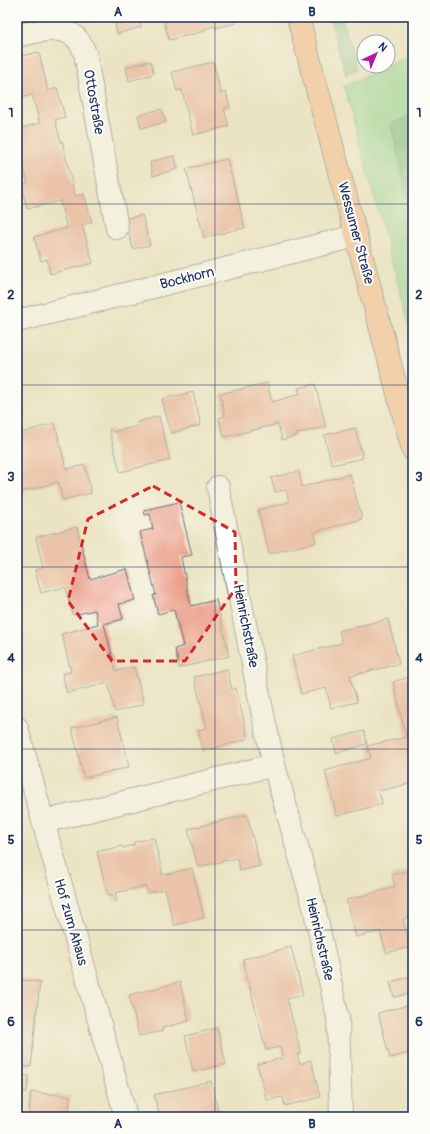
<svg xmlns="http://www.w3.org/2000/svg" width="430" height="1134" font-family="Pangolin,sans-serif">
  <style>
    .green { fill: #8bd795; stroke: #53837a }
    .forest { fill: #70b87e; stroke: #46746e }
    .building { fill: #ea9c87 }
    .lines { fill: none; stroke-linecap: round; stroke-linejoin: round }
    .minor-casing { stroke: #646e81; stroke-width: 24 }
    .major-casing { stroke: #646e81; stroke-width: 24 }
    .minor { stroke: #fff; stroke-width: 22 }
    .major { stroke: #fbbb8d; stroke-width: 22 }
    .marked { fill: none; stroke: #d62828; stroke-width: 3; stroke-dasharray: 8 5; stroke-linejoin: round }
    .grid { fill: none; stroke: #1b2f5e; stroke-width: 1; stroke-opacity: 0.55 }
    .labels { text-anchor: middle; dominant-baseline: central; stroke-width: 4; stroke-linejoin: round; paint-order: stroke }
    .street-label { font-size: 14px; fill: #1b2f5e; stroke: #fdfcf7 }
    .neatline { fill: none; stroke: #1b2f5e; stroke-width: 1.5 }
    .grid-label { font-size: 13px; text-anchor: middle; font-weight: bold; fill: #1b2f5e }
  </style>
  <rect width="100%" height="100%" fill="#fdfcf7"/>
  <filter id="ink" filterUnits="userSpaceOnUse"><feTurbulence type="fractalNoise" baseFrequency=".025" numOctaves="2"/><feDisplacementMap in="SourceGraphic" scale="8" xChannelSelector="R" yChannelSelector="G"/><feConvolveMatrix kernelMatrix="1 2 1 2 8 2 1 2 1" color-interpolation-filters="sRGB"/></filter>
  <filter id="wash" filterUnits="userSpaceOnUse"><feTurbulence type="fractalNoise" baseFrequency=".012" numOctaves="4" result="noise"/><feDisplacementMap in="SourceGraphic" scale="16" xChannelSelector="R" yChannelSelector="G"/><feGaussianBlur stdDeviation="0.9" result="paint"/><feColorMatrix in="noise" values="0 0 0 0 0 0 0 0 0 0 0 0 0 0 0 0 0 1.4 0 .05"/><feComposite in="paint" operator="in"/></filter>
  <g filter="url(#wash)">
    <rect width="100%" height="100%" fill="#ebe4c3"/>
    <!-- green -->
    <path class="green" d="M 413,54 L 413,338 L 344,86 Z"/>
    <!-- forest -->
    <path class="forest" d="M 329,17 L 342,17 L 357,69 L 346,75 Z
      M 413,114 L 413,220 L 391,124 Z"/>
    <g id="blocks">
      <!-- building -->
      <path class="building" d="M 125,17 L 139,17 L 141,27 L 117,34 L 114,20 Z
        M 163,17 L 234,17 L 236,23 L 215,28 L 214,26 L 204,29 L 205,31 L 169,40 Z
        M 39,52 L 48,91 L 57,88 L 65,117 L 55,120 L 61,142 L 62,141 L 75,196 L 84,194 L 92,222 L 82,225 L 93,263 L 50,274 L 47,259 L 41,261 L 34,237 L 67,228 L 60,201 L 27,209 L 21,185 L 28,183 L 20,154 L 17,155 L 17,129 L 40,123 L 32,95 L 17,99 L 17,57 Z
        M 150,61 L 154,74 L 129,81 L 126,67 Z
        M 213,62 L 221,94 L 226,92 L 230,107 L 224,109 L 229,126 L 193,135 L 182,90 L 177,91 L 172,72 Z
        M 162,109 L 166,122 L 141,128 L 138,115 Z
        M 174,156 L 178,169 L 153,176 L 150,162 Z
        M 227,159 L 245,228 L 233,230 L 227,232 L 204,238 L 186,169 Z
        M 142,215 L 150,245 L 133,249 L 125,219 Z
        M 267,383 L 272,402 L 300,394 L 298,388 L 315,384 L 326,427 L 296,434 L 296,436 L 282,440 L 278,424 L 224,437 L 219,418 L 225,416 L 220,394 Z
        M 193,392 L 201,425 L 171,433 L 162,399 Z
        M 159,416 L 170,460 L 120,472 L 109,429 L 111,429 L 112,432 L 138,426 L 137,422 Z
        M 55,423 L 66,469 L 85,465 L 91,493 L 63,500 L 58,482 L 17,493 L 17,434 Z
        M 355,428 L 363,458 L 332,465 L 324,435 Z
        M 299,471 L 302,487 L 350,474 L 362,519 L 314,532 L 316,542 L 269,554 L 258,510 L 289,502 L 286,490 L 275,492 L 271,478 Z
        M 179,502 L 192,555 L 181,557 L 191,606 L 216,600 L 229,656 L 179,668 L 175,649 L 183,646 L 174,610 L 158,614 L 153,595 L 156,595 L 140,532 L 153,529 L 150,514 L 145,515 L 144,510 Z
        M 77,527 L 90,579 L 127,569 L 135,600 L 119,604 L 123,619 L 104,624 L 116,671 L 134,667 L 144,704 L 115,712 L 108,683 L 67,693 L 62,674 L 71,672 L 62,634 L 98,624 L 95,610 L 73,615 L 65,587 L 41,593 L 35,570 L 43,568 L 36,537 Z
        M 388,619 L 399,664 L 350,676 L 357,702 L 331,708 L 326,688 L 301,694 L 292,656 L 342,643 L 339,631 Z
        M 227,669 L 232,690 L 236,688 L 248,739 L 203,751 L 198,730 L 207,728 L 194,677 Z
        M 413,676 L 413,783 L 379,791 L 382,804 L 337,816 L 325,771 L 371,758 L 367,746 L 406,737 L 393,682 Z
        M 117,717 L 129,767 L 84,778 L 72,728 Z
        M 364,731 L 367,744 L 336,753 L 333,739 Z
        M 247,815 L 260,866 L 240,871 L 237,858 L 198,867 L 188,829 Z
        M 154,838 L 163,875 L 192,868 L 204,918 L 174,925 L 165,889 L 148,893 L 146,886 L 115,893 L 117,901 L 114,902 L 112,894 L 108,895 L 97,852 L 122,846 L 123,848 L 134,845 L 134,842 Z
        M 413,870 L 413,916 L 403,919 L 410,947 L 386,953 L 380,931 L 356,937 L 346,900 L 395,887 L 392,875 Z
        M 291,947 L 303,995 L 287,999 L 301,1053 L 297,1054 L 300,1064 L 311,1060 L 320,1097 L 285,1106 L 283,1097 L 267,1100 L 257,1064 L 283,1058 L 280,1047 L 266,1050 L 248,980 L 246,980 L 245,977 L 247,976 L 243,959 Z
        M 413,976 L 413,993 L 394,997 L 390,982 Z
        M 17,979 L 40,982 L 31,1067 L 17,1066 Z
        M 180,982 L 189,1021 L 162,1028 L 163,1031 L 139,1036 L 129,995 Z
        M 413,1004 L 413,1052 L 390,1058 L 378,1013 Z
        M 217,1028 L 226,1064 L 193,1072 L 185,1036 Z
        M 17,1075 L 29,1076 L 27,1092 L 17,1091 Z
        M 211,1081 L 220,1117 L 160,1117 L 154,1095 Z
        M 31,1092 L 70,1096 L 69,1111 L 67,1111 L 67,1117 L 29,1117 Z"/>
    </g>
  </g>
  <g filter="url(#ink)">
    <use href="#blocks" fill-opacity="0" stroke="#646e81" stroke-width="1"/>
    <g class="lines">
      <!-- minor casing -->
      <g class="minor-casing">
        <path id="minor" d="M 17,36 C 35,32 63,23 77,39 C 81,42 83,49 85,53 L 117,228
          M 17,321 L 356,236
          M 218,487 L 263,715 L 274,765 L 314,907 L 338,1018 L 341,1117
          M 17,728 L 126,1117
          M 43,822 L 274,765"/>
      </g>
      <!-- major casing -->
      <g class="major-casing">
        <path id="major" d="M 298,17 L 413,450"/>
      </g>
      <!-- minor -->
      <use href="#minor" class="minor"/>
      <!-- major -->
      <use href="#major" class="major"/>
    </g>
  </g>
  <!-- marked area -->
  <path d="M0 0H430V1134H0ZM 153,486 L 235,532 L 236,588 L 185,661 L 112,661 L 68,601 L 88,519 Z" fill="#ebe4c3" fill-opacity=".55" fill-rule="evenodd"/>
  <path class="marked" d="M 153,486 L 235,532 L 236,588 L 185,661 L 112,661 L 68,601 L 88,519 Z"/>
  <!-- grid -->
  <path class="grid" d="M 215,17 L 215,1117M 17,204 L 413,204M 17,385 L 413,385M 17,567 L 413,567M 17,749 L 413,749M 17,930 L 413,930"/>
  <g class="labels">
    <!-- street labels -->
    <g class="street-label">
      <text transform="translate(94 102) rotate(80)">Ottostraße</text>
      <text transform="translate(356 233) rotate(75)">Wessumer Straße</text>
      <text transform="translate(187 278) rotate(-14)">Bockhorn</text>
      <text transform="translate(246 626) rotate(79)">Heinrichstraße</text>
      <text transform="translate(71 922) rotate(74)">Hof zum Ahaus</text>
      <text transform="translate(320 939) rotate(77)">Heinrichstraße</text>
    </g>
  </g>
  <!-- margin -->
  <rect width="430" height="1134" fill="none" stroke="#fdfcf7" stroke-width="44"/>
  <!-- north arrow -->
  <g transform="translate(376 54) rotate(44)"><circle r="19" fill="#fdfcf7" stroke="#a3aaba"/>
  <path d="M0-3L7 15L0 10L-7 15Z" fill="#b5179e"/>
  <text y="-6" font-size="11" font-weight="bold" text-anchor="middle" fill="#1b2f5e">N</text>
  </g>
  <rect x="22" y="22" width="386" height="1090" class="neatline"/>
  <g class="grid-label">
    <text x="118" y="16">A</text>
    <text x="312" y="16">B</text>
    <text x="11" y="117">1</text>
    <text x="419" y="117">1</text>
    <text x="11" y="299">2</text>
    <text x="419" y="299">2</text>
    <text x="11" y="481">3</text>
    <text x="419" y="481">3</text>
    <text x="11" y="662">4</text>
    <text x="419" y="662">4</text>
    <text x="11" y="844">5</text>
    <text x="419" y="844">5</text>
    <text x="11" y="1026">6</text>
    <text x="419" y="1026">6</text>
    <text x="118" y="1128">A</text>
    <text x="312" y="1128">B</text>
  </g>
</svg>
